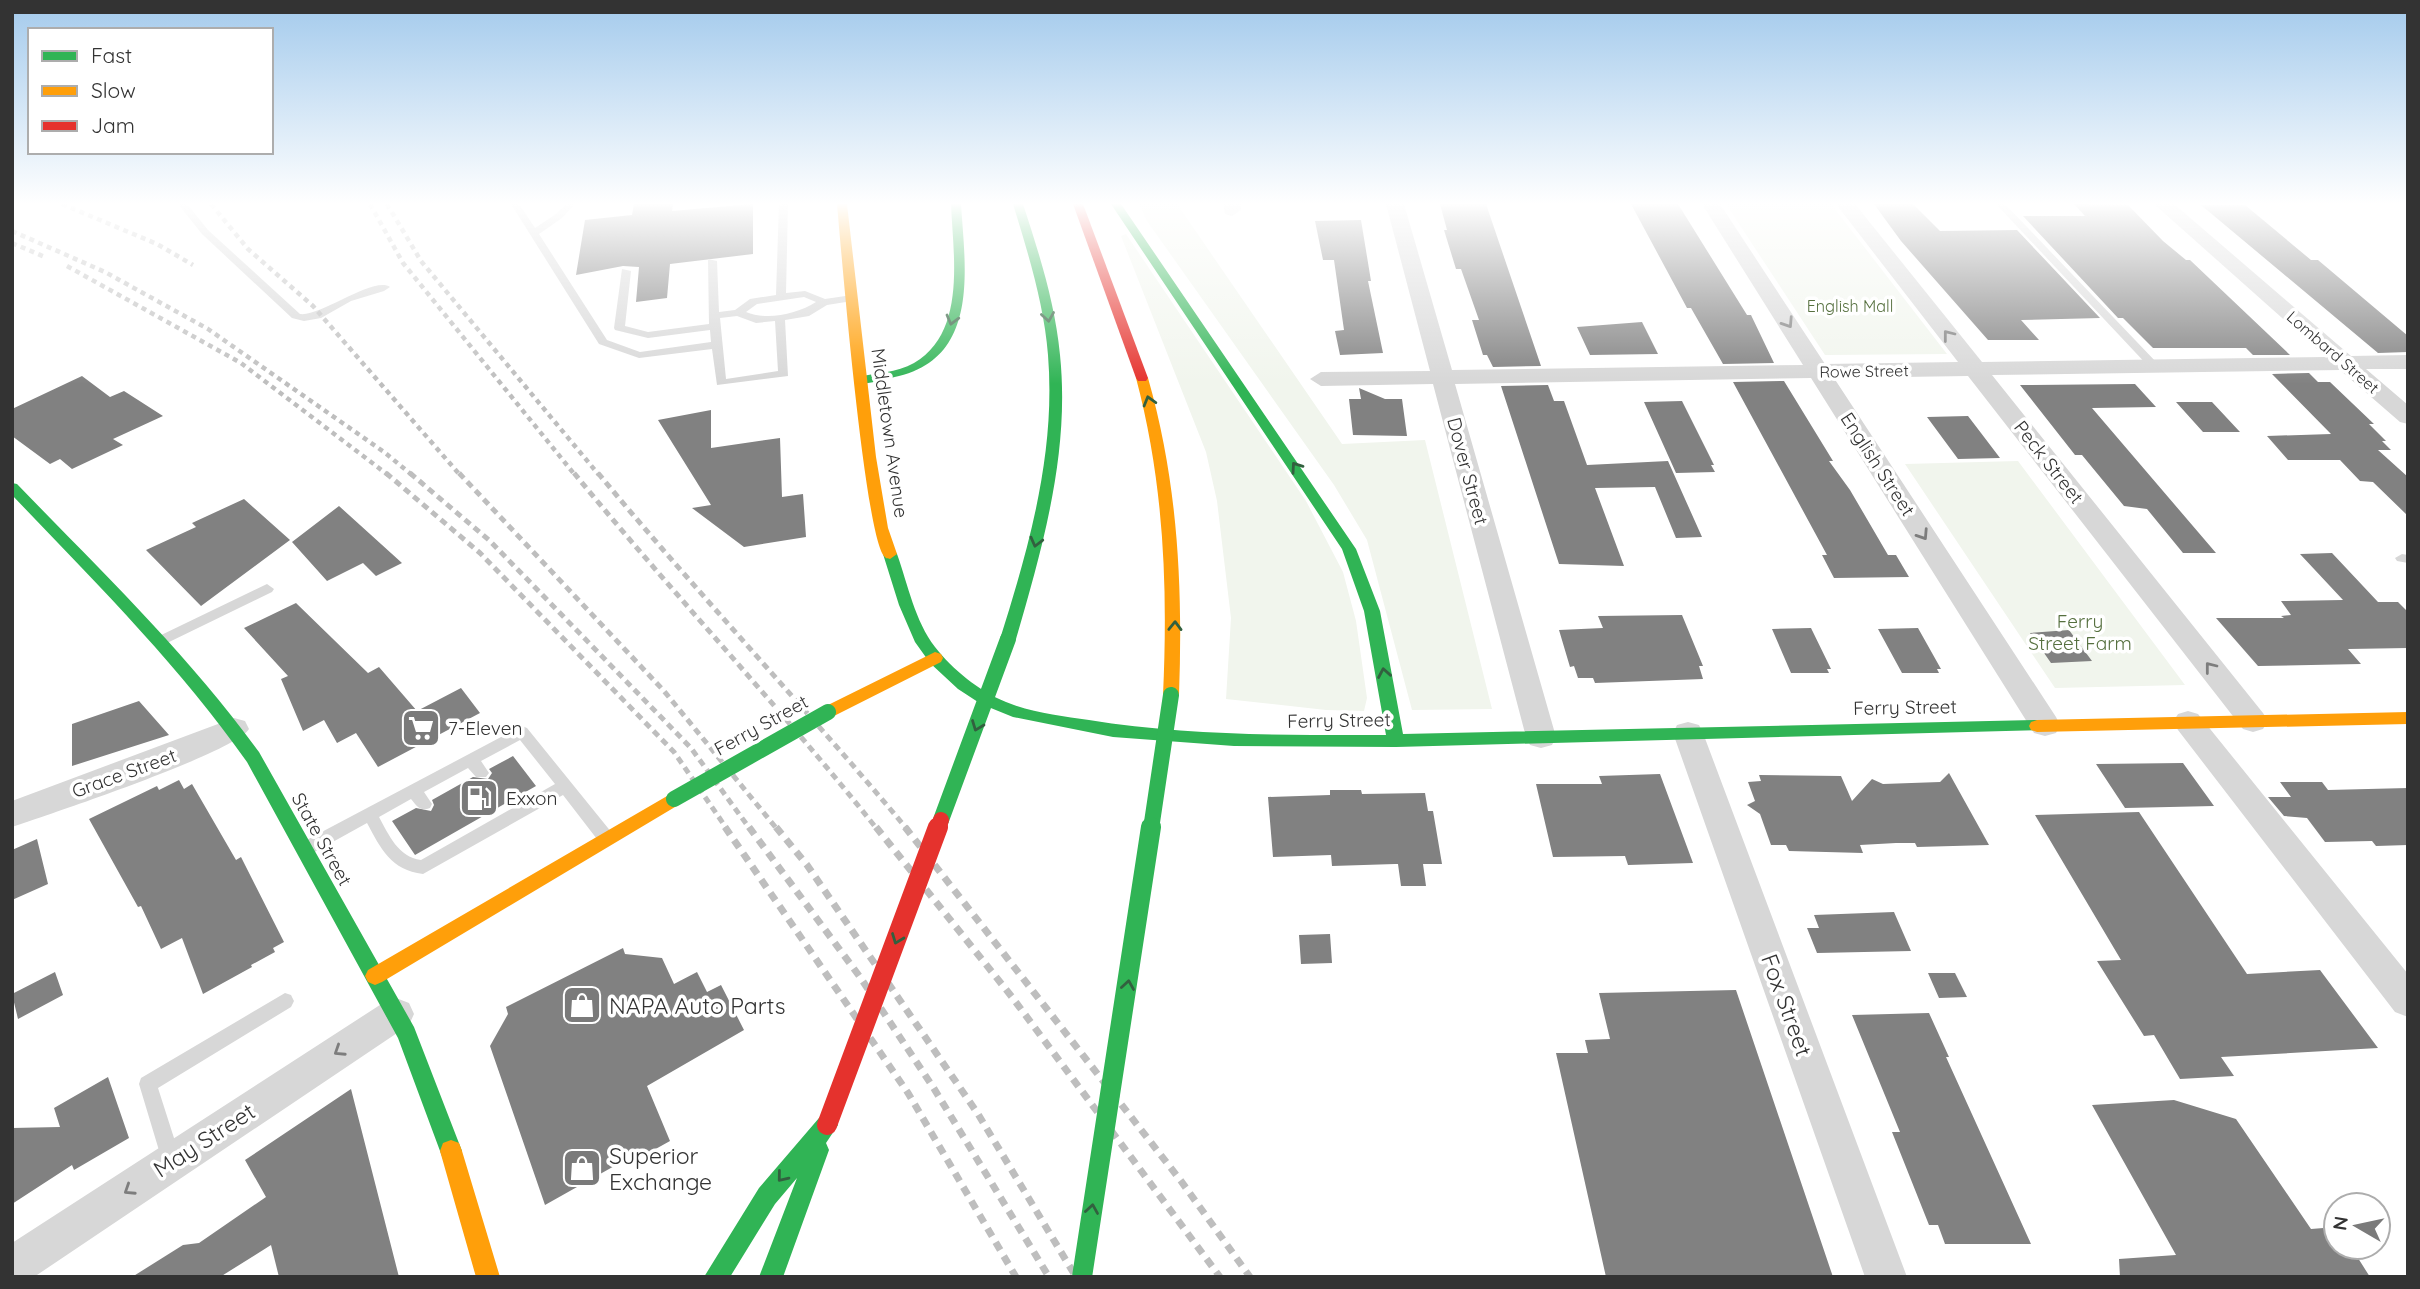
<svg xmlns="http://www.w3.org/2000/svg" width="2420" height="1289" font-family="Quicksand,sans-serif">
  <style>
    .green { fill: #f1f5ed }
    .building { fill: #818181 }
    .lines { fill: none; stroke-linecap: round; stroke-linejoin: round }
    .lane { fill: #d7d7d7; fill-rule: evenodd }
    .street { fill: #d7d7d7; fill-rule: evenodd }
    .fast { fill: #30b455; fill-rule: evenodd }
    .slow { fill: #ff9f0a; fill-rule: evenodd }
    .jam { fill: #e5322d; fill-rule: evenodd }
    .rail-far2 { stroke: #bebebe; stroke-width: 4.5; stroke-dasharray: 5 4.5; stroke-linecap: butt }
    .rail-far1 { stroke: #bebebe; stroke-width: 5; stroke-dasharray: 7 5; stroke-linecap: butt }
    .rail { stroke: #bebebe; stroke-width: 7; stroke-dasharray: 9 7; stroke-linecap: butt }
    .fast-bridge-far1 { stroke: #30b455; stroke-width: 16 }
    .fast-bridge { stroke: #30b455; stroke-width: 20 }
    .jam-bridge-far1 { stroke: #e5322d; stroke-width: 16 }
    .jam-bridge { stroke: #e5322d; stroke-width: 20 }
    .oneway { stroke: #32603f }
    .oneway2 { stroke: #7d7d7d }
    .labels { text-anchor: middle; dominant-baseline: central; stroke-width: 7; stroke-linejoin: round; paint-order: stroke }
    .far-park-label { font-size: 16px; fill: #56703f; stroke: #fff }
    .far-street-label { font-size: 16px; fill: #333; stroke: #fff }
    .street-label { font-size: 19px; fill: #333; stroke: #fff }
    .park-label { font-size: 19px; fill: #56703f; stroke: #fff }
    .poi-label { font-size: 19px; fill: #333; stroke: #fff; text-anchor: start }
    .near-poi-label { font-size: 23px; fill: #333; stroke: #fff; text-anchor: start }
    .near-street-label { font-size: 23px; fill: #333; stroke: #fff }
  </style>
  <rect width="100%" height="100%" fill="#fff"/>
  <!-- green -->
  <path class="green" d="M 1139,204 L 1177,204 L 1342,444 L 1425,440 L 1492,709 L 1412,710 L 1367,540 L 1334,485 L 1147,221 Z
    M 1726,204 L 1831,204 L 1947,354 L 1825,355 Z
    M 1126,234 L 1306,501 L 1343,572 L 1356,621 L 1367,698 L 1364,711 L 1326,710 L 1226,699 L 1231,618 L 1217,501 L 1206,452 L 1121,236 Z
    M 2018,461 L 2185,685 L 2055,688 L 1905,464 Z"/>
  <!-- building -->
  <path class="building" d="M 634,204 L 673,204 L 672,211 L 753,204 L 753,254 L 670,264 L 667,298 L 636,302 L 639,267 L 623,266 L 576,275 L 585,220 L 632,215 Z
    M 1440,204 L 1486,204 L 1541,366 L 1493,367 L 1487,355 L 1483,355 L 1472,320 L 1479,320 L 1461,269 L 1456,269 L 1444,230 L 1447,230 Z
    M 1631,204 L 1678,204 L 1747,315 L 1751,315 L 1774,363 L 1723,364 L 1691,308 L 1687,308 Z
    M 1874,204 L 1913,204 L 1940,231 L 2017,230 L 2100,318 L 2021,320 L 2039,340 L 1988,340 L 1901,241 Z
    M 2074,204 L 2128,205 L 2163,241 L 2186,260 L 2190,260 L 2290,355 L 2253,355 L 2246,348 L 2153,348 L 2123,318 L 2118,318 L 2023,216 L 2085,216 Z
    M 2201,205 L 2245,205 L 2311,260 L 2318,260 L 2408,336 L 2408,352 L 2378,353 Z
    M 1361,220 L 1371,281 L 1368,281 L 1383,353 L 1340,355 L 1335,331 L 1344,330 L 1334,260 L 1323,260 L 1315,221 Z
    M 1642,322 L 1658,354 L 1590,355 L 1577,327 Z
    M 2309,373 L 2318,382 L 2330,382 L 2374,424 L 2369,424 L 2386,441 L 2382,441 L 2391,450 L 2378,450 L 2408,477 L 2408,516 L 2373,482 L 2360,481 L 2340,460 L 2288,460 L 2267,436 L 2331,434 L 2272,374 Z
    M 82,376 L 110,397 L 124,391 L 163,416 L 113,439 L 123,445 L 72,469 L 60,459 L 50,464 L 12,436 L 12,409 Z
    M 1784,381 L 1833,461 L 1829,461 L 1850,490 L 1888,555 L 1896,555 L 1909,577 L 1834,578 L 1822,555 L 1827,555 L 1733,382 Z
    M 2135,384 L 2156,407 L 2092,408 L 2216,553 L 2183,553 L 2147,509 L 2124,506 L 2082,455 L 2075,455 L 2020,385 Z
    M 1548,385 L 1554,401 L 1564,401 L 1587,465 L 1668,461 L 1702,537 L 1676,538 L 1655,487 L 1595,488 L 1624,566 L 1559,564 L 1501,386 Z
    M 1359,388 L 1385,399 L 1402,399 L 1407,436 L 1353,435 L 1349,399 L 1361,399 Z
    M 1682,401 L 1714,465 L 1711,465 L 1715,472 L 1676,473 L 1644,402 Z
    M 2176,402 L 2212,402 L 2240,432 L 2203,432 Z
    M 711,410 L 711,448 L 780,438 L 782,497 L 803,494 L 806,537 L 744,547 L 692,508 L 711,505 L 658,420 Z
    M 1968,416 L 1981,433 L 2000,458 L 1958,459 L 1927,417 Z
    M 244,499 L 290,540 L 201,606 L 146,550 L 196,527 L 192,523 Z
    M 339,506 L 402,563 L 376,576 L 363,563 L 327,581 L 292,542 Z
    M 2332,553 L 2378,602 L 2398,602 L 2408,612 L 2408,648 L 2348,649 L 2361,664 L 2258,666 L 2216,618 L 2284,618 L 2281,616 L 2291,615 L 2281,601 L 2343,600 L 2300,554 Z
    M 296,603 L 368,673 L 379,667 L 417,711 L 461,688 L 480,713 L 378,767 L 356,733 L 337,743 L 324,720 L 303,731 L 281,679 L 288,676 L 244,628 Z
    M 1682,615 L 1703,666 L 1699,666 L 1703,679 L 1595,683 L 1593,678 L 1578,678 L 1574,666 L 1570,667 L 1559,630 L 1603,628 L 1598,616 Z
    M 1811,628 L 1831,669 L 1827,669 L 1829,673 L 1791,673 L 1772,629 Z
    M 1918,628 L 1941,669 L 1937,669 L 1939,673 L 1902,673 L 1878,629 Z
    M 2069,630 L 2092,661 L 2051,663 L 2030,633 Z
    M 139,701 L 169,735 L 72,766 L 72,724 Z
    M 513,756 L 536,786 L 415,855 L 392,821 L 416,808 L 431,811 L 434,805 L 432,800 L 473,777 L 488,779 L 492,773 L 489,769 Z
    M 2183,763 L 2214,806 L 2125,808 L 2096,764 Z
    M 1949,773 L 1989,845 L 1917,847 L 1915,843 L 1896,843 L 1860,845 L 1863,853 L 1789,851 L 1786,845 L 1771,845 L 1760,814 L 1747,805 L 1755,801 L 1748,782 L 1761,781 L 1759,775 L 1841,776 L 1852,801 L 1872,779 L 1883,784 L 1940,782 Z
    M 1660,774 L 1693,863 L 1628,865 L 1625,856 L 1553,857 L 1536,784 L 1602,784 L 1599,776 Z
    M 179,780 L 184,789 L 192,784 L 236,860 L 241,857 L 284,942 L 273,948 L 275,952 L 251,965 L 252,967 L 203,994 L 182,938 L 161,949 L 141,906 L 138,907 L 89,819 L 157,786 L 159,790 Z
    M 2280,782 L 2322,782 L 2328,790 L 2408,788 L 2408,845 L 2376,846 L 2372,841 L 2325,842 L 2307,818 L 2284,816 L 2268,797 L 2291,797 Z
    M 1330,790 L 1361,790 L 1362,794 L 1425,793 L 1428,811 L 1433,811 L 1442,864 L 1423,864 L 1426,886 L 1401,886 L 1398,864 L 1395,864 L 1332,866 L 1331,855 L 1273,857 L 1268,797 L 1330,795 Z
    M 2139,812 L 2247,974 L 2320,970 L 2378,1048 L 2221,1057 L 2234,1076 L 2180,1079 L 2154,1035 L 2144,1036 L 2097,961 L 2121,960 L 2035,815 Z
    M 37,839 L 48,884 L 12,900 L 12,850 Z
    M 1894,912 L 1911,951 L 1817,953 L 1807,928 L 1819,928 L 1814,915 Z
    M 1330,934 L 1332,963 L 1301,964 L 1299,935 Z
    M 623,948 L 625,954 L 662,958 L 674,984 L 697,972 L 707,992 L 721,985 L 744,1030 L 647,1086 L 670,1141 L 643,1156 L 641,1151 L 545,1205 L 490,1046 L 508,1014 L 506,1007 Z
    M 55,972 L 63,995 L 18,1019 L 12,994 Z
    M 1928,973 L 1955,973 L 1967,997 L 1939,998 Z
    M 1736,990 L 1833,1277 L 1606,1277 L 1556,1053 L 1588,1053 L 1585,1040 L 1610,1039 L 1599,993 Z
    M 1929,1013 L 1949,1057 L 1946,1057 L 2031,1244 L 1945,1244 L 1938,1225 L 1929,1225 L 1892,1132 L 1900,1132 L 1852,1015 Z
    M 108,1077 L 129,1138 L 74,1170 L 72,1165 L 12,1204 L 12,1128 L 60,1127 L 54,1108 Z
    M 351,1089 L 399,1277 L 279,1277 L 271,1245 L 220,1277 L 132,1277 L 183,1245 L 199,1243 L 266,1197 L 245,1160 Z
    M 2174,1100 L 2236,1119 L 2311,1229 L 2336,1227 L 2336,1247 L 2351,1247 L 2370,1277 L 2120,1277 L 2119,1259 L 2176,1255 L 2092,1105 Z"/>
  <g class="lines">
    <!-- lane -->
    <path class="lane" d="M 178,204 L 187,204 L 208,230 L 300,314 C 321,317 373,276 390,287 L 384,291 L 351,301 L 321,318 L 304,321 L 292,318 L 202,234 Z
      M 511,204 L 519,204 L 535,228 L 556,214 L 566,204 L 575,204 L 562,218 L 539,234 L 607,340 L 640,352 L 711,342 L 710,330 L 648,338 L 615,330 L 614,328 L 622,269 L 631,271 L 625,326 L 648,332 L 709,324 L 708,259 L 717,261 L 719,312 L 735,310 L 750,299 L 776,295 L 779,204 L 788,204 L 786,293 L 805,291 L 825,299 L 852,295 L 857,298 L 852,301 L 827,305 L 809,316 L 785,320 L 788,376 L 717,385 L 712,349 L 639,358 L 599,344 ZM 804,297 L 816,302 C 797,314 767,321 746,312 L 757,304 ZM 737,316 L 756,323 L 775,321 L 778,371 L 726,379 L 720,318 Z
      M 1996,204 L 2005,204 L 2158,364 L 2158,368 L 2150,368 Z
      M 2402,554 L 2408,555 L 2408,563 L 2397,561 L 2395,558 Z
      M 267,584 L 274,589 L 272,592 L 165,644 L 160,646 L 153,641 L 155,638 Z
      M 522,726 L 527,728 L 612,833 L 614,838 L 612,843 L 606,844 L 600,843 L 563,795 L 423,874 C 391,870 381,849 367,823 L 311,854 L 305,856 L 299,854 L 297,849 L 299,844 ZM 520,740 L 555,784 L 421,860 C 398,857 389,835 379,817 L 411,799 C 417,806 420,812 430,808 L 432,804 L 424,792 L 468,768 L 476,777 L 486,777 L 489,773 L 481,761 Z
      M 285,993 L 291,995 L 294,1001 L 291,1007 L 158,1088 L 181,1160 L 178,1167 L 171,1170 L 164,1167 L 139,1084 L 141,1078 Z"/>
    <!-- street -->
    <path class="street" d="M 1223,204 L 1241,204 L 1241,210 L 1232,216 L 1225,214 Z
      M 1386,204 L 1404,204 L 1452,370 L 1803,365 L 1702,204 L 1720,204 L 1825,364 L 1958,362 L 1836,204 L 1855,204 L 1982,362 L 2326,357 L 2154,204 L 2174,204 L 2351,356 L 2408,355 L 2408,369 L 2366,369 L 2408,405 L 2408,424 L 2400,422 L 2340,370 L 1992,375 L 2263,713 L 2268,721 L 2263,729 L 2253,732 L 2243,729 L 1968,376 L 1834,378 L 2056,717 L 2060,725 L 2056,733 L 2045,736 L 2034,733 L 1811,378 L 1455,384 L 1556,737 L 1552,745 L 1541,748 L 1530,745 L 1526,737 L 1433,384 L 1321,386 L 1310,379 L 1321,372 L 1430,371 Z
      M 2188,711 L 2198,714 L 2408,974 L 2408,1017 L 2395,1012 L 2178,730 L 2173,722 L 2178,714 Z
      M 234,718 L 245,721 L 249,729 C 236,752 48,815 12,827 L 12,801 Z
      M 1688,722 L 1699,725 L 1703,733 L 1907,1277 L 1865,1277 L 1673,733 L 1677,725 Z
      M 396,998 L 409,1003 L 414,1014 L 409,1025 L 34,1277 L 12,1277 L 12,1243 L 383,1003 Z"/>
    <!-- fast -->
    <path class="fast" d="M 951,204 L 961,204 C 965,268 980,356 899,376 C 886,379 869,385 857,383 L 857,377 C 875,373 897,373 914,363 C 967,332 953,255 951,204 Z
      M 1013,204 L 1023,204 C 1039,253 1055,303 1060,355 C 1070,452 1043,546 1016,639 L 1008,645 L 1000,639 C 1029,547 1056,453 1048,355 C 1044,304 1028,253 1013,204 Z
      M 1111,204 L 1121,204 L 1356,549 L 1380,611 L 1403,734 L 2037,720 L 2043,722 L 2045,726 L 2043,730 L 1396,747 L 1234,746 L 1113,737 L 1013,717 L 981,704 L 958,689 L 930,663 L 915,642 L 899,605 L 883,554 L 885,551 L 895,551 L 897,554 C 908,585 915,621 935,647 C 953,670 979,691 1006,702 C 1032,713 1062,716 1089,720 C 1187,736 1287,735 1386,735 L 1364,611 L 1342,549 Z
      M 12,483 L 17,484 C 101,571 188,654 259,752 L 414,1027 L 462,1151 L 459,1159 L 451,1162 L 443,1159 L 398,1038 L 247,762 C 178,664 94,581 12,495 Z
      M 827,1115 L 835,1118 L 838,1125 L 826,1143 L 829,1150 L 783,1277 L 759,1277 L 797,1178 L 775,1204 L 730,1277 L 704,1277 L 759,1188 L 819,1118 Z"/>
    <!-- slow -->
    <path class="slow" d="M 837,204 L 847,204 L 876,457 L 888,528 L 897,554 L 890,559 C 888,558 886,559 885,557 C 865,542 841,248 837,204 Z
      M 1142,374 L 1148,378 C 1178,483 1183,587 1179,695 L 1177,699 L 1165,699 L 1163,695 C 1168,587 1164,483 1136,378 Z
      M 935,652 L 941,654 L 943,658 L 941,662 L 834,716 L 822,716 L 820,712 L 822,708 Z
      M 2408,712 L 2408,724 L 2037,732 L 2031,730 L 2029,726 L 2031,722 L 2037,720 Z
      M 674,792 L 680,794 L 683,799 L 680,804 L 382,982 L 375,985 L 368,982 L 365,976 L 368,970 Z
      M 451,1140 L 459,1143 L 462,1151 L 500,1277 L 476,1277 L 440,1151 L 443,1143 Z"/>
    <!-- jam -->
    <path class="jam" d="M 1073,204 L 1083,204 L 1148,378 L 1146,381 L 1138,381 L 1136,378 Z"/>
    <!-- rail-far2 -->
    <path class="rail-far2" d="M 62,204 L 157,244 L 193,265
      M 211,204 L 248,249 L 313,306 L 460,475
      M 370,204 L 403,263 L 575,475
      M 387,204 L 421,261 L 599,475
      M 12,231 L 105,272 L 208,329 L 384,452 L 412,475
      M 12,243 L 45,257
      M 67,266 L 241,363 L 388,475"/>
    <!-- rail-far1 -->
    <path class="rail-far1" d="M 386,473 L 480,553 L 674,752 L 727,829
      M 410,473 L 490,541 L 691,748 L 750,829
      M 459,473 L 664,691 L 777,829
      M 574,473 C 673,594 780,707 877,829
      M 598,473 C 698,594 806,708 907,829"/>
    <!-- rail -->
    <path class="rail" d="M 725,827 L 908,1093 L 1016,1277
      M 749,827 L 860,977 L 933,1087 L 1049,1277
      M 776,827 L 807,865 L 978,1114 L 1076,1277
      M 876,827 L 1012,997 L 1220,1277
      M 905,827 L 1181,1181 L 1250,1277"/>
    <!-- fast-bridge-far1 -->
    <path class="fast-bridge-far1" d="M 674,799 L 828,712
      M 941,820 L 1008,639
      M 1151,829 L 1171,695"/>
    <!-- fast-bridge -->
    <path class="fast-bridge" d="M 1082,1277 L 1151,827"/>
    <!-- jam-bridge-far1 -->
    <path class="jam-bridge-far1" d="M 938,829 L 941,820"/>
    <!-- jam-bridge -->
    <path class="jam-bridge" d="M 827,1125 L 938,827"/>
  </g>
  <!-- one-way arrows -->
  <defs><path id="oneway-chevron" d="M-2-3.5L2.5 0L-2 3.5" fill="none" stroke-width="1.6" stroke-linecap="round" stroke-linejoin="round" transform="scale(1.75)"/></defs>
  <g class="oneway">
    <use href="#oneway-chevron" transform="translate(1048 317) rotate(81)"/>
    <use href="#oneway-chevron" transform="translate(952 320) rotate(105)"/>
    <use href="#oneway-chevron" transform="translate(1149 401) rotate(-106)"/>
    <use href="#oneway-chevron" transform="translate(1296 467) rotate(-125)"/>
    <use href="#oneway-chevron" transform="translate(1036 542) rotate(104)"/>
    <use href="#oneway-chevron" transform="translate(1175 626) rotate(-89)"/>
    <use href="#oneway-chevron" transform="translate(1384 673) rotate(-100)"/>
    <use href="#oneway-chevron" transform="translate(977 726) rotate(111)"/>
    <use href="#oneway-chevron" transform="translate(897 939) rotate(111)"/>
    <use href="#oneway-chevron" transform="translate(1128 985) rotate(-81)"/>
    <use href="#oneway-chevron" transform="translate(782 1177) rotate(129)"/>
    <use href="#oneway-chevron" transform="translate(1092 1209) rotate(-81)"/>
  </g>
  <g class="oneway2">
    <use href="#oneway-chevron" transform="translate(1788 323) rotate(57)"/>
    <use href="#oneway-chevron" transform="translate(1948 335) rotate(-128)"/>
    <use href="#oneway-chevron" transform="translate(1923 535) rotate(57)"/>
    <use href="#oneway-chevron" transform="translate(2210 667) rotate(-128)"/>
    <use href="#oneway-chevron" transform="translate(339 1051) rotate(147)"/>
    <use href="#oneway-chevron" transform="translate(129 1190) rotate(147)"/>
  </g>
  <!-- sky -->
  <linearGradient id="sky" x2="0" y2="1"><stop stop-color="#a3caec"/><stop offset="0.53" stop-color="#fff"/><stop offset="1" stop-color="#fff" stop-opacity="0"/></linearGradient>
  <rect width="2420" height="384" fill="url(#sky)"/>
  <!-- icons -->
  <defs>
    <g id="supermarket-square" transform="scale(2.0125)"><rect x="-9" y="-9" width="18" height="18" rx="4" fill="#7a7a7a" stroke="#fff"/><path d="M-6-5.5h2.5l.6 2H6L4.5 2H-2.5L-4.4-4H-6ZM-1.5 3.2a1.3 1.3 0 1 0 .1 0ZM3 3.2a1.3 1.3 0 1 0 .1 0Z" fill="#fff"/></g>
    <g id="fuel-square" transform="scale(2.0125)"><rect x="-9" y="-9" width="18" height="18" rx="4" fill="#7a7a7a" stroke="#fff"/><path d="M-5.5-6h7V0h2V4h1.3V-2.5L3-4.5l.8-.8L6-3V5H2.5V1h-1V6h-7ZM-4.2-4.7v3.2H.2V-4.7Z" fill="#fff"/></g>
    <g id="shop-square" transform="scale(2.0125)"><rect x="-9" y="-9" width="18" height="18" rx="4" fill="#7a7a7a" stroke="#fff"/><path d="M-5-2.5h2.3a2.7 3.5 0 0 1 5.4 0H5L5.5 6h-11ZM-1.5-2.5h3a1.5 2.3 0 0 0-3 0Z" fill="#fff"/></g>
  </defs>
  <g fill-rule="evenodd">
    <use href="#supermarket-square" x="421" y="728"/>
    <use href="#fuel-square" x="479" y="798"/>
    <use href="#shop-square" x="582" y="1005"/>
    <use href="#shop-square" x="582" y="1168"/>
  </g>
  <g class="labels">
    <!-- far-park labels -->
    <g class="far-park-label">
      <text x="1850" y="306">English Mall</text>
    </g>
    <!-- far-street labels -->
    <g class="far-street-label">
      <text transform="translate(2333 352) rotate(41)">Lombard Street</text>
      <text transform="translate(1864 371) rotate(-1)">Rowe Street</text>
    </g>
    <!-- street labels -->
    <g class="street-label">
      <text transform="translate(890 433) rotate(82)">Middletown Avenue</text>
      <text transform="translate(2049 462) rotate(52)">Peck Street</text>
      <text transform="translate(1878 464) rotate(57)">English Street</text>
      <text transform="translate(1468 471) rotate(75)">Dover Street</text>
      <text transform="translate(1905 707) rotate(-1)">Ferry Street</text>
      <text transform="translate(1339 720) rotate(-1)">Ferry Street</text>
      <text transform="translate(761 725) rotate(-29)">Ferry Street</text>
      <text transform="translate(124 773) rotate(-20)">Grace Street</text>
      <text transform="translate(322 839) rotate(61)">State Street</text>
    </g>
    <!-- park labels -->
    <g class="park-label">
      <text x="2080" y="621">Ferry<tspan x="2080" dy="22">Street Farm</tspan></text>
    </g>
    <!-- poi labels -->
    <g class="poi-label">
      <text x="448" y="728">7-Eleven</text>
      <text x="506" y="798">Exxon</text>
    </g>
    <!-- near-poi labels -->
    <g class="near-poi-label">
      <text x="609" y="1005">NAPA Auto Parts</text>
      <text x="609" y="1155">Superior<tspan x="609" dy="26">Exchange</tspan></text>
    </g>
    <!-- near-street labels -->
    <g class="near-street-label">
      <text transform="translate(1787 1005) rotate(70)">Fox Street</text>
      <text transform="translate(204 1140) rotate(-33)">May Street</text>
    </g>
  </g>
  <!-- border -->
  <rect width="2420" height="1289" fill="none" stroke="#333333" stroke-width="28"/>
  <!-- legend -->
  <rect x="28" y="28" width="245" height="126" fill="#ffffff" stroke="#adadad" stroke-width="2"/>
  <rect x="42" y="51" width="35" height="10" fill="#30b455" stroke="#adadad" stroke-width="2"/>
  <text x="91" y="63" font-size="21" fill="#333333">Fast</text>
  <rect x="42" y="86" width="35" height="10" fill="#ff9f0a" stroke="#adadad" stroke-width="2"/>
  <text x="91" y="98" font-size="21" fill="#333333">Slow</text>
  <rect x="42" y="121" width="35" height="10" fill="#e5322d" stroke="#adadad" stroke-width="2"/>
  <text x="91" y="133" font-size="21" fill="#333333">Jam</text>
  <!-- north arrow -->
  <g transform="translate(2357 1226) rotate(279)"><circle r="33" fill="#ffffff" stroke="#adadad" stroke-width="2"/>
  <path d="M0-5L12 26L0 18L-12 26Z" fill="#7a7a7a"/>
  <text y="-10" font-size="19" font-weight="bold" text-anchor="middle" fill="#333333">N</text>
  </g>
</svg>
